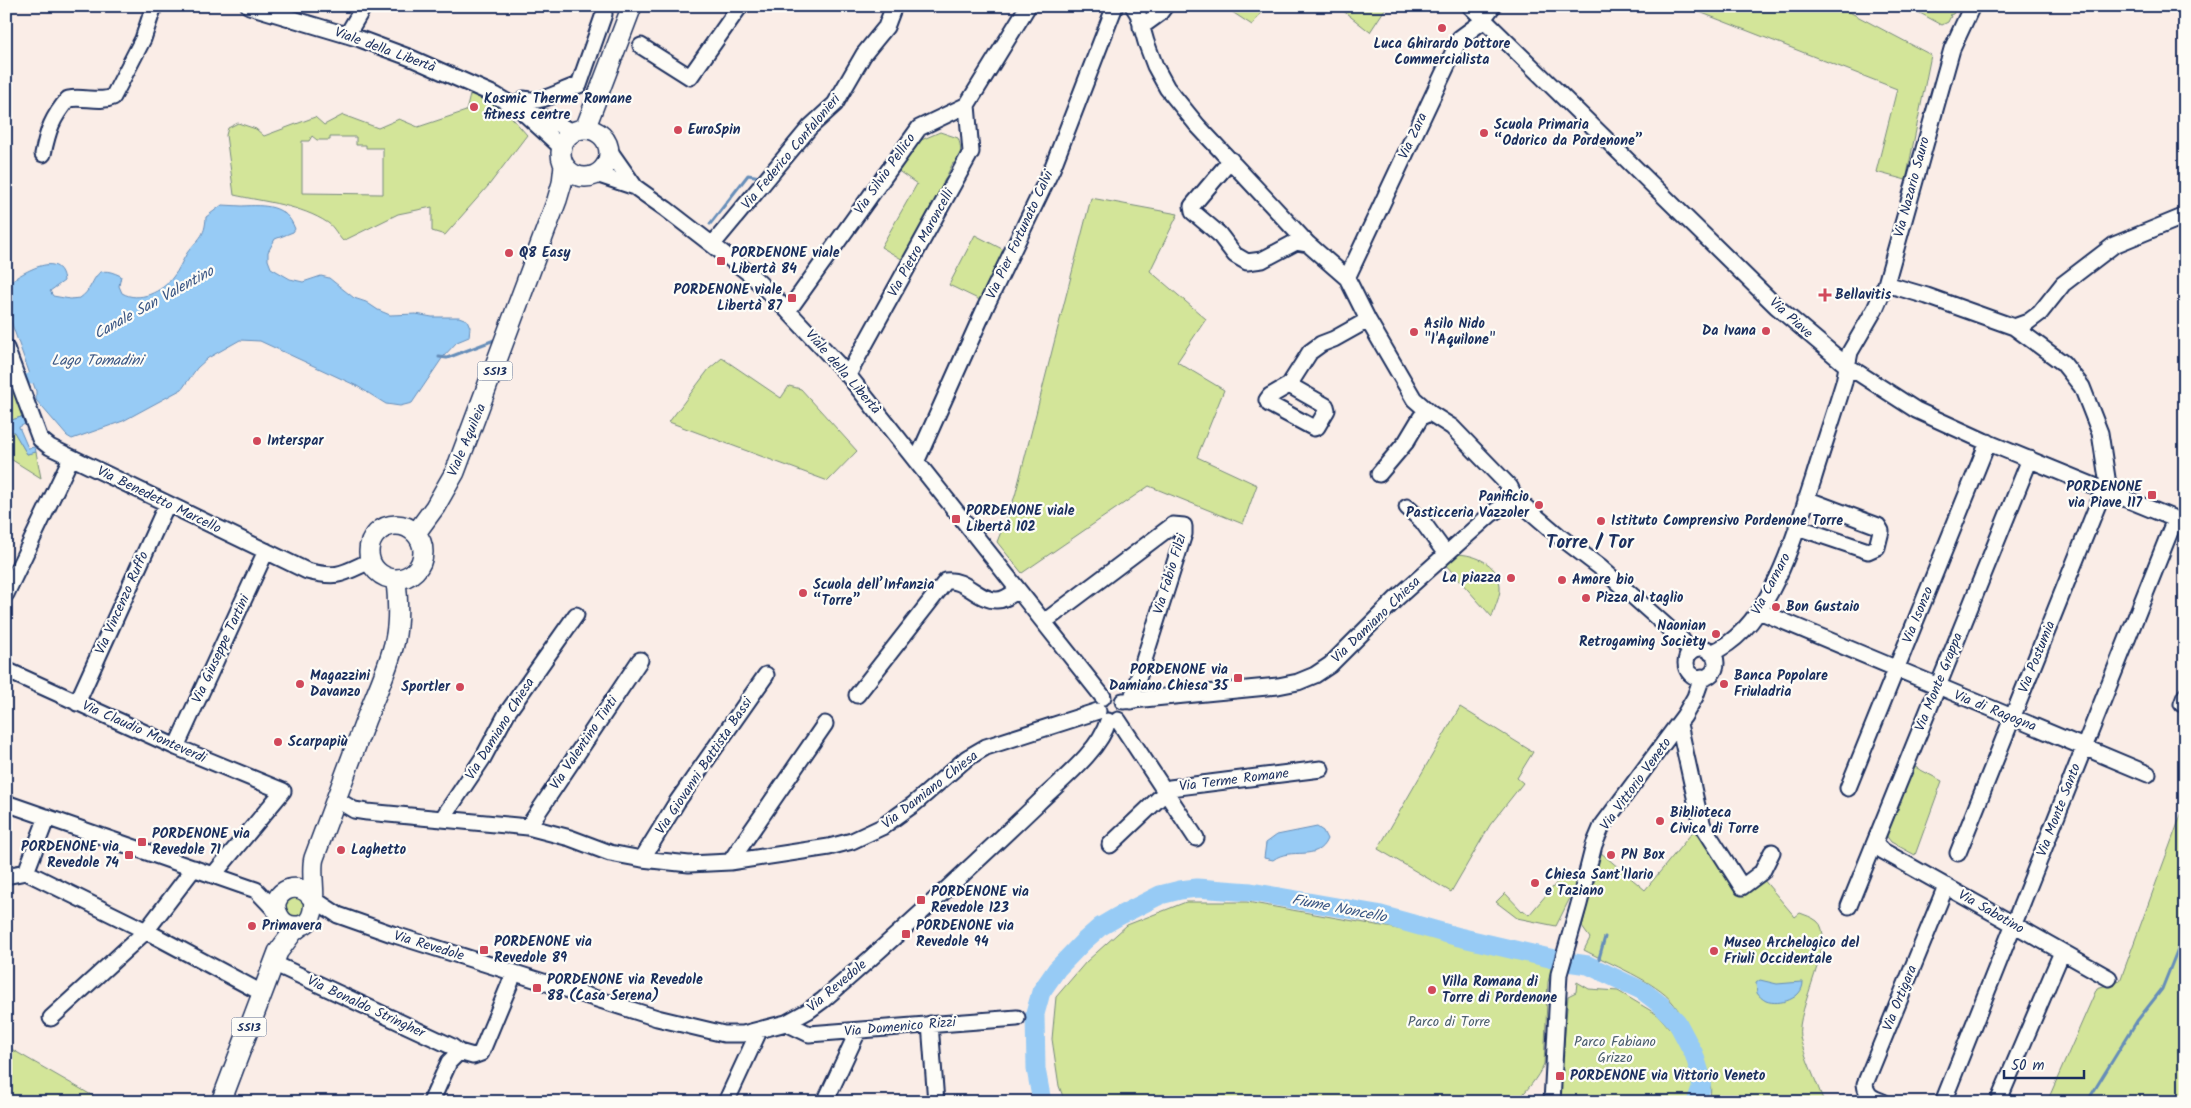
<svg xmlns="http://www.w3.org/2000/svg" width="2191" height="1108" font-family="Kalam,sans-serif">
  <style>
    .green { fill: #d3e599; stroke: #778a7c; fill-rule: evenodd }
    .water { fill: #97cbf5; stroke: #658db9 }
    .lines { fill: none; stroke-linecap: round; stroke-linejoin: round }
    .stream { stroke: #658db9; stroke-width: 3 }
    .canal { stroke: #97cbf5; stroke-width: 11 }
    .river { stroke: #97cbf5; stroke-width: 19 }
    .minor-casing { stroke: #1b2f5e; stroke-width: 19 }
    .major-casing { stroke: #1b2f5e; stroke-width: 22 }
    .minor { stroke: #fdfcf7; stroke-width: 15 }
    .major { stroke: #fdfcf7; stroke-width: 19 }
    .poi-dot { fill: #d1495b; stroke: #fdfcf7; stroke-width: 2 }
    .labels { text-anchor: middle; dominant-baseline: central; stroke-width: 4.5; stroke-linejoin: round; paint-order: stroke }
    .shield { fill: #fdfcf7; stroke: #5f6c8c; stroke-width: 1 }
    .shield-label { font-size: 12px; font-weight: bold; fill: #1b2f5e }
    .poi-label { font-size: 14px; font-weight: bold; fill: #1b2f5e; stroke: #fdfcf7; text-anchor: start }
    .street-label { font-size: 14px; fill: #1b2f5e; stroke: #fdfcf7 }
    .park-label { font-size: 14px; fill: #495c6d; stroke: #fdfcf7 }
    .water-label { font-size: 15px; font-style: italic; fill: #3a5684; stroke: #fdfcf7 }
    .district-label { font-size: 19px; font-weight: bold; fill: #1b2f5e; stroke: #fdfcf7 }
  </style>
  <rect width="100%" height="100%" fill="#faede7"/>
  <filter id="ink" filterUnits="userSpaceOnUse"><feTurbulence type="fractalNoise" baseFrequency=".02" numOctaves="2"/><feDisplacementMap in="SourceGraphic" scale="10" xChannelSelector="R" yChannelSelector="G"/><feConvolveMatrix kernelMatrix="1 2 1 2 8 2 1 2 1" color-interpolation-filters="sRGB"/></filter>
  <g filter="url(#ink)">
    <!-- green -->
    <path class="green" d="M 1223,6 L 1266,6 L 1252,25 Z
      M 1337,6 L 1387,6 L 1370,32 Z
      M 1684,6 L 1838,6 L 1931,55 L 1906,180 L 1876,172 L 1897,89 Z
      M 1907,6 L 1957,6 L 1953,14 L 1949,15 L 1951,16 L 1948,22 L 1942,25 Z
      M 471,91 L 506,111 L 527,135 L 489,185 L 445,235 L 432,231 L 432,207 L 398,214 L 343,241 C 338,236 334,227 328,223 C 301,205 265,202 234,195 L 226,135 L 228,128 L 238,123 L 256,129 L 264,136 L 315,117 L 324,125 L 343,115 L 378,128 L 399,119 L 418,127 L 466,111 ZM 312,136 L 317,140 L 330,140 L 330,137 L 356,137 L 356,145 L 366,145 L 366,148 L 383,148 L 383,194 L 302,193 L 302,141 L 309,141 Z
      M 940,132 L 958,138 C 962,148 961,154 957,164 L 953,163 L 942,185 L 945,187 L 905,261 L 881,247 L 917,184 L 897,170 L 919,141 Z
      M 1091,198 L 1178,214 L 1150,271 L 1206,319 L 1177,362 L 1224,390 L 1197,457 L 1257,485 L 1243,524 L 1149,486 L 1022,573 L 997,542 L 1015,496 Z
      M 975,235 L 1006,251 L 982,301 L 949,285 Z
      M 722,358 L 781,398 L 789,386 L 801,389 L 857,451 L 828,481 L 669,422 L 709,369 Z
      M 6,359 L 24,416 L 6,422 Z
      M 6,430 L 14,432 L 27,454 L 36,452 L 41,478 L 9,458 L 6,462 Z
      M 1455,554 C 1476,554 1502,565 1500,591 C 1499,599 1494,609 1492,617 L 1444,563 Z
      M 1460,707 L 1533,752 L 1517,778 L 1523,783 L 1490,825 L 1451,892 L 1378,849 Z
      M 1913,766 L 1942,781 L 1915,855 L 1891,842 L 1885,834 Z
      M 2185,804 L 2185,1102 L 2047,1102 L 2097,988 L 2120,981 Z
      M 1696,828 L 1741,893 L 1763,879 L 1795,917 L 1800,913 C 1805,915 1812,917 1817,921 C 1838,937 1795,1010 1800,1037 C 1804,1056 1817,1083 1824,1102 L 1709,1102 C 1714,1085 1707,1066 1699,1050 C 1692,1034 1684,1017 1673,1003 C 1657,982 1608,963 1584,950 L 1590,938 L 1582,927 L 1600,852 L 1645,890 Z
      M 1565,873 L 1577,878 L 1577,884 L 1556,926 L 1517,918 L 1496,902 L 1505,893 L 1522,911 L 1523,910 L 1529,915 Z
      M 295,895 L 306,903 L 302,916 L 295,917 L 288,914 C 282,905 287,901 295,895 Z
      M 1186,902 L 1247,902 L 1393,928 L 1553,963 L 1548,982 L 1544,1064 C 1537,1079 1527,1090 1516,1102 L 1065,1102 L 1059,1086 L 1052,1039 L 1056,997 L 1086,962 L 1127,925 Z
      M 1577,982 L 1589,989 L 1618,991 L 1658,1015 L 1677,1037 L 1689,1057 L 1695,1078 L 1691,1102 L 1559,1102 L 1568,996 L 1576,992 Z
      M 6,1046 L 93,1096 L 89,1102 L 6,1102 Z"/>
    <!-- water -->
    <path class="water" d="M 222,205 C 229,205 235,206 242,206 C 264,205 286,204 295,229 L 293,232 L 275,239 L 268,252 L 268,260 L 271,268 L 290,279 L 303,282 L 321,276 L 329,278 L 354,298 L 366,302 L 378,310 L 390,315 L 416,314 L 432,317 L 459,317 L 467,320 L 470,327 L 469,337 L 457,342 L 443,357 L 412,403 L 400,406 L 386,404 L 357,386 L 260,341 L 240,340 L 208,358 L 197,368 L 182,389 L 123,421 L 72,439 L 67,436 L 36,400 L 36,391 L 6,308 L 6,284 C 20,275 61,247 64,281 L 50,291 L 53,296 L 70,299 L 80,298 C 99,285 90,261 121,276 L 119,286 L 122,293 C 139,303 162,292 173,277 C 179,270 182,261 187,253 C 198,238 205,238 206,217 Z
      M 24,416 L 27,423 L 19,427 L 28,448 L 35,447 L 36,452 L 27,454 L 14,432 L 6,430 L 6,422 Z
      M 1317,827 L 1323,831 L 1327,839 C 1317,863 1291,846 1273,860 L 1264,858 L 1266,843 L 1277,835 Z
      M 1760,980 L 1777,984 L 1801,982 L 1803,982 C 1803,999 1779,1006 1766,1001 C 1762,999 1759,996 1757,993 L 1756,983 Z"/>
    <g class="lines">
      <!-- stream -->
      <path class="stream" d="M 710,224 L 748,175 L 761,177
        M 439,357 L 447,358 L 497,339
        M 1596,969 L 1605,937
        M 2087,1102 L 2137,1021 L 2162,989 L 2185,931"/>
      <!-- canal -->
      <path class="canal" d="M 6,388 L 44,373"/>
      <!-- river -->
      <path class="river" d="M 1042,1102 L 1036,1069 L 1035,1014 L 1041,992 L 1057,969 L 1083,942 L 1100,927 L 1117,917 L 1160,895 L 1180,890 L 1197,888 L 1251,892 L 1377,914 L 1459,937 L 1567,962 L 1588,965 L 1643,991 L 1661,1005 L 1677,1022 L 1694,1054 L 1702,1079 L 1701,1088 L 1696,1102"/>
      <!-- minor casing -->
      <g class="minor-casing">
        <path id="minor" d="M 249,6 L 360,39 L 411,58 L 495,95 L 522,111 L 550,120 L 572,132
          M 1133,6 L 1138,14 L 1146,42 L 1155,66 L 1167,88 L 1197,125 L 1308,244 L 1347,278 L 1368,320 L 1414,399 L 1430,413 L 1452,427 L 1510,487 L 1518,504
          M 1470,6 L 1776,306 L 1846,365 L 1916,410 L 1984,441 L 2185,523
          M 1141,27 L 1159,14 L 1165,6
          M 347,35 L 364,6
          M 641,46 L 690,77 L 740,6
          M 515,107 L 524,99 C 544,104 560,90 579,85 L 604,14
          M 525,114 L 561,147
          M 609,150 L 635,187
          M 43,154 C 48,130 52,118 68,99 C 84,96 99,103 113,97 L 143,39 L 154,6
          M 1231,160 L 1192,206 L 1193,212 L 1219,234 L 1235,255 L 1247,262 L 1262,260 L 1296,242 L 1308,244
          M 596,174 L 635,187 L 666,209 L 750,274 L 788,311 L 848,375 L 1103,697
          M 713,244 L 810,127 L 835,104 L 864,54 L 886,27 L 894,6
          M 1347,278 L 1460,38 L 1479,24 L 1493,6
          M 1886,284 L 1927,296 L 2014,327 L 2063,363 L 2082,387 L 2100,433 L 2109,491
          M 788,311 L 919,128 L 967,105 L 1028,6
          M 2014,327 L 2028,322 L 2040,313 L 2063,284 L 2114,245 L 2185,216
          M 6,348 L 40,439 L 50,447 L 307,571 C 338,579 342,574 370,561
          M 848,375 L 971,152 L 967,105
          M 1289,385 L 1326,406 L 1327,410 L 1317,427 L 1314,428 L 1269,404 L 1267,400 L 1270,396 L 1289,385 L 1310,352 L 1321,344 L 1334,339 L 1368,320
          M 917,460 L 986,306 L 1052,169 L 1115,6
          M 1379,474 L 1406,442 L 1421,417 L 1430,413
          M 1407,507 L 1422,521 L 1446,554
          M 1797,527 L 1868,551 L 1877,547 L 1881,531 L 1878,526 L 1806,499
          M 6,594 L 71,458
          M 1759,611 L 2148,774
          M 1044,622 L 1173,525 L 1184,526 L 1184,534 L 1131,701
          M1686 663a15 15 0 1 1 30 0a15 15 0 1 1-30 0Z
          M 1711,653 C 1771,628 1794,536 1813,480 C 1823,447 1834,415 1844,382 L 1850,352 L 1875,309 L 1886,284 L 1952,49 L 1972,6
          M 6,670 L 176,747 L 283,791 L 214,874
          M 857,695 L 946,581 C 965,578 978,601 997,600 C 1005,600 1012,594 1018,590
          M 1123,701 L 1278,686 L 1298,682 L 1315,675 L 1330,665 L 1397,598 L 1491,514 L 1505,505 L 1518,504 L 1524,506 L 1559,536 L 1601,568 L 1682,640 L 1690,652
          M 77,703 L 167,504
          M 2182,704 L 2185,696
          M 1118,720 L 1196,838
          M 1679,724 L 1697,806 L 1703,826 L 1742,887 L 1762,872 L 1772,852
          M 176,747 L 266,551
          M 1848,788 L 1988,442
          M 336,799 L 354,810 L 367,812 L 528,827 L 570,838 L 610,853 L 642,859 L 689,864 L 730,862 L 829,847 L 852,841 L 882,827 L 914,804 L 967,758 L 986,747 L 1098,711
          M 6,803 L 247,887 L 256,890 L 277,912
          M 442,819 L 483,758 L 507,713 L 576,615
          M 528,827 L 640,660
          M 1875,843 L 1883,851 L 2109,978
          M 1110,845 L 1170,788 L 1321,769
          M 1958,853 L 2104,489
          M 642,859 L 677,802 L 766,675
          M 730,862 L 825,724
          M 26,872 L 47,817
          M 6,876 L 26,872 L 146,931 L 262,993
          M 312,898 L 338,915 L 392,934 L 657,1018 L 724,1034 L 743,1034 L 786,1023 L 808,1011 L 823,1000 C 896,937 967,871 1037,804 C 1059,782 1100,751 1108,721
          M 1849,906 L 2030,459
          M 273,963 L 451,1046 L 459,1052
          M 51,1018 L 146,931 L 194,868
          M 786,1023 L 809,1034 L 1017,1018
          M 930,1024 L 936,1102
          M 431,1102 L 449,1062 L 459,1052 L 473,1056 L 481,1053 L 511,981 L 513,973
          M 726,1102 L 759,1031
          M 825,1102 L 858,1031
          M 1552,1102 L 1559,974 L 1579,904 L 1594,845 L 1602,826 L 1684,716 L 1695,697 L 1702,677
          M 1883,1102 C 1873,1098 1866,1096 1865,1084 L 1946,886
          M 1943,1102 L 2175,519
          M 1998,1102 L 2062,952"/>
      </g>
      <!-- major casing -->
      <g class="major-casing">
        <path id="major" d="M 585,129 L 632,6
          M561 153a24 24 0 1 1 48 0a24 24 0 1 1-48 0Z
          M369 552a27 27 0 1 1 54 0a27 27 0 1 1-54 0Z
          M 416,533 L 435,507 L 455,472 L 557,200 L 562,183 L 564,165
          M 312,898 C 297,876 266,895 279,916 C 282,922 288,926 295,926 C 326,927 308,877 314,858 C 331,812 349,765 366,719 C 376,694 389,667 395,640 C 399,621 398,599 396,580
          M 221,1102 L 278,952 L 293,932 L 302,925"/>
      </g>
      <!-- minor -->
      <use href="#minor" class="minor"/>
      <!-- major -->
      <use href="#major" class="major"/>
    </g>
  </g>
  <!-- markers -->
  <g class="poi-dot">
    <circle cx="1442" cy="28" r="5"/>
    <circle cx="474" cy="107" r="5"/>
    <circle cx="678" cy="130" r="5"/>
    <circle cx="1484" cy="133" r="5"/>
    <circle cx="509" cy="253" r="5"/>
    <rect x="716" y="256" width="10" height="10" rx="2.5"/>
    <path d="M1822.5 287.5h5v5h5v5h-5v5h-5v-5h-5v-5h5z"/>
    <rect x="787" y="293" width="10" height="10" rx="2.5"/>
    <circle cx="1766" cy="331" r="5"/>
    <circle cx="1414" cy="332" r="5"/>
    <circle cx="257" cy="441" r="5"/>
    <rect x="2147" y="490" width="10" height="10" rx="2.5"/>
    <circle cx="1539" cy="505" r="5"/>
    <rect x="951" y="514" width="10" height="10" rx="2.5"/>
    <circle cx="1601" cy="521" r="5"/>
    <circle cx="1511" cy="578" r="5"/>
    <circle cx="1562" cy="580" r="5"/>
    <circle cx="803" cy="593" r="5"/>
    <circle cx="1586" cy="598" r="5"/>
    <circle cx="1776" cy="607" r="5"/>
    <circle cx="1716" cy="634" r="5"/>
    <rect x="1233" y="673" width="10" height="10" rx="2.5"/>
    <circle cx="300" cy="684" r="5"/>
    <circle cx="1724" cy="684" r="5"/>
    <circle cx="460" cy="687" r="5"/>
    <circle cx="278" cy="742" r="5"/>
    <circle cx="1660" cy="821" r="5"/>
    <rect x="137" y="837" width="10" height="10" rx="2.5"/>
    <circle cx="341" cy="850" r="5"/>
    <rect x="124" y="850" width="10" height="10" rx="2.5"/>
    <circle cx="1611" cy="855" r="5"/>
    <circle cx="1535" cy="883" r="5"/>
    <rect x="916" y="895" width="10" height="10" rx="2.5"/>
    <circle cx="252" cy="926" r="5"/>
    <rect x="901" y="929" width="10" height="10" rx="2.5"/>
    <rect x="479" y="945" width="10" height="10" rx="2.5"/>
    <circle cx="1714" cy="951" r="5"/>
    <rect x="532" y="983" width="10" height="10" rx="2.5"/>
    <circle cx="1432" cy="990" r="5"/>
    <rect x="1555" y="1071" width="10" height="10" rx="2.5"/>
  </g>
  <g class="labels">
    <!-- shield labels -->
    <g class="shield">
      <rect x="477.5" y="361.5" width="35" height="19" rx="4"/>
      <rect x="231.5" y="1017.5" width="35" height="19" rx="4"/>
    </g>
    <g class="shield-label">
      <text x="495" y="371">SS13</text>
      <text x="249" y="1027">SS13</text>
    </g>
    <!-- poi labels -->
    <g class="poi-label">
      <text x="1442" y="44" text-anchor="middle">Luca Ghirardo Dottore<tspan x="1442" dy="16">Commercialista</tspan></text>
      <text x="484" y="99">Kosmic Therme Romane<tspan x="484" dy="16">fitness centre</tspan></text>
      <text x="1494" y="125">Scuola Primaria<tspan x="1494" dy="16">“Odorico da Pordenone”</tspan></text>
      <text x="688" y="130">EuroSpin</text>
      <text x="519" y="253">Q8 Easy</text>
      <text x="731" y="253">PORDENONE viale<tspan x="731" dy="16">Libertà 84</tspan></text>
      <text x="782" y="290" text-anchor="end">PORDENONE viale<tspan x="782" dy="16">Libertà 87</tspan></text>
      <text x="1835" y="295">Bellavitis</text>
      <text x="1424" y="324">Asilo Nido<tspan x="1424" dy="16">"l'Aquilone"</tspan></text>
      <text x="1756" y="331" text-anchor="end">Da Ivana</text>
      <text x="267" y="441">Interspar</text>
      <text x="2142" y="487" text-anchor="end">PORDENONE<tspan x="2142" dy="16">via Piave 117</tspan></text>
      <text x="1529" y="497" text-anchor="end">Panificio<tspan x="1529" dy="16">Pasticceria Vazzoler</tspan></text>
      <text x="966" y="511">PORDENONE viale<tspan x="966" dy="16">Libertà 102</tspan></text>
      <text x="1611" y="521">Istituto Comprensivo Pordenone Torre</text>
      <text x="1501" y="578" text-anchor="end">La piazza</text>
      <text x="1572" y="580">Amore bio</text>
      <text x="813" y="585">Scuola dell’Infanzia<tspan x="813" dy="16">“Torre”</tspan></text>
      <text x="1596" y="598">Pizza al taglio</text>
      <text x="1786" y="607">Bon Gustaio</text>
      <text x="1706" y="626" text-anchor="end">Naonian<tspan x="1706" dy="16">Retrogaming Society</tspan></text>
      <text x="1228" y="670" text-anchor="end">PORDENONE via<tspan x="1228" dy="16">Damiano Chiesa 35</tspan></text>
      <text x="310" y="676">Magazzini<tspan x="310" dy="16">Davanzo</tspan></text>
      <text x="1734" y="676">Banca Popolare<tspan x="1734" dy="16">Friuladria</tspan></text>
      <text x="450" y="687" text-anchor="end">Sportler</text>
      <text x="288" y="742">Scarpapiù</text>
      <text x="1670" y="813">Biblioteca<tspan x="1670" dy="16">Civica di Torre</tspan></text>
      <text x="152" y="834">PORDENONE via<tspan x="152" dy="16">Revedole 71</tspan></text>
      <text x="119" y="847" text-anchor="end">PORDENONE via<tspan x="119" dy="16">Revedole 74</tspan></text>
      <text x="351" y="850">Laghetto</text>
      <text x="1621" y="855">PN Box</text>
      <text x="1545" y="875">Chiesa Sant'Ilario<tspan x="1545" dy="16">e Taziano</tspan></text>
      <text x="931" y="892">PORDENONE via<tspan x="931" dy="16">Revedole 123</tspan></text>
      <text x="262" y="926">Primavera</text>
      <text x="916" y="926">PORDENONE via<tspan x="916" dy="16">Revedole 94</tspan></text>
      <text x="494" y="942">PORDENONE via<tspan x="494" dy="16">Revedole 89</tspan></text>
      <text x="1724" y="943">Museo Archelogico del<tspan x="1724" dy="16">Friuli Occidentale</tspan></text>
      <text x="547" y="980">PORDENONE via Revedole<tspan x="547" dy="16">88 (Casa Serena)</tspan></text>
      <text x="1442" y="982">Villa Romana di<tspan x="1442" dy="16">Torre di Pordenone</tspan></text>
      <text x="1570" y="1076">PORDENONE via Vittorio Veneto</text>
    </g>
    <!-- street labels -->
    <g class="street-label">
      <text transform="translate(385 50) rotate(20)">Viale della Libertà</text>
      <text transform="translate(1413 136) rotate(-65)">Via Zara</text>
      <text transform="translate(791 152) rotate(-50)">Via Federico Confalonieri</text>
      <text transform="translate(885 174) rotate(-55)">Via Silvio Pellico</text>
      <text transform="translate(1912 187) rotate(-75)">Via Nazario Sauro</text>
      <text transform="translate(1020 235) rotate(-65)">Via Pier Fortunato Calvi</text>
      <text transform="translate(921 243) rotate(-61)">Via Pietro Maroncelli</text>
      <text transform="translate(1791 318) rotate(42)">Via Piave</text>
      <text transform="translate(843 372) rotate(49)">Viale della Libertà</text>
      <text transform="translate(467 440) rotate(-67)">Viale Aquileia</text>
      <text transform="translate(159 500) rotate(26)">Via Benedetto Marcello</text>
      <text transform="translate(1170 574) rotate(-73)">Via Fabio Filzi</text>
      <text transform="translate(1771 584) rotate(-62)">Via Carnaro</text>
      <text transform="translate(122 603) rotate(-66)">Via Vincenzo Ruffo</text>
      <text transform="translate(1918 615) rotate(-68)">Via Isonzo</text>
      <text transform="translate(1376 620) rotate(-44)">Via Damiano Chiesa</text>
      <text transform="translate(221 649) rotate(-65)">Via Giuseppe Tartini</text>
      <text transform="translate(2037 657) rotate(-68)">Via Postumia</text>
      <text transform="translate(1939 682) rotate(-68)">Via Monte Grappa</text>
      <text transform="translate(1995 711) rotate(22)">Via di Ragogna</text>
      <text transform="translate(500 729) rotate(-58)">Via Damiano Chiesa</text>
      <text transform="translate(144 732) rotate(24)">Via Claudio Monteverdi</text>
      <text transform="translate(584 743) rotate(-56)">Via Valentino Tinti</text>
      <text transform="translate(704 766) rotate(-56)">Via Giovanni Battista Bassi</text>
      <text transform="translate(1234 780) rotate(-7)">Via Terme Romane</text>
      <text transform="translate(1636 784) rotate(-54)">Via Vittorio Veneto</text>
      <text transform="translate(930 790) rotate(-38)">Via Damiano Chiesa</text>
      <text transform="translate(2059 810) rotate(-69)">Via Monte Santo</text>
      <text transform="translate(1991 912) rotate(30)">Via Sabotino</text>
      <text transform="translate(429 946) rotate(17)">Via Revedole</text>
      <text transform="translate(837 986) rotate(-40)">Via Revedole</text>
      <text transform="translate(1900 998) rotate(-68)">Via Ortigara</text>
      <text transform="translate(366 1007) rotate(25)">Via Bonaldo Stringher</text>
      <text transform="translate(900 1027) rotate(-5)">Via Domenico Rizzi</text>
    </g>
    <!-- park labels -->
    <g class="park-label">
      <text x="1449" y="1022">Parco di Torre</text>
      <text x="1615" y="1042">Parco Fabiano<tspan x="1615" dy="16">Grizzo</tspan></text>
    </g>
    <!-- water labels -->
    <g class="water-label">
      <text transform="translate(154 303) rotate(-29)">Canale San Valentino</text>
      <text x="97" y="361">Lago Tomadini</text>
      <text transform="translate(1339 909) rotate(11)">Fiume Noncello</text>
    </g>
    <!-- district labels -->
    <g class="district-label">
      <text x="1590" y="543">Torre / Tor</text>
    </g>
  </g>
  <!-- margin -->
  <rect width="2191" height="1108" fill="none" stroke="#fdfcf7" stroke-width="25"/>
  <rect x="12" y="12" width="2166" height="1083" fill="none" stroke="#1b2f5e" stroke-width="2" filter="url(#ink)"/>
  <!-- scale -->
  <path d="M2004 1070v8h80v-8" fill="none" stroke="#1b2f5e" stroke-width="2.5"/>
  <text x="2011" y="1070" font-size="15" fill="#1b2f5e" stroke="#fdfcf7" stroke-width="4" paint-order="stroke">50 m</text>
</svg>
